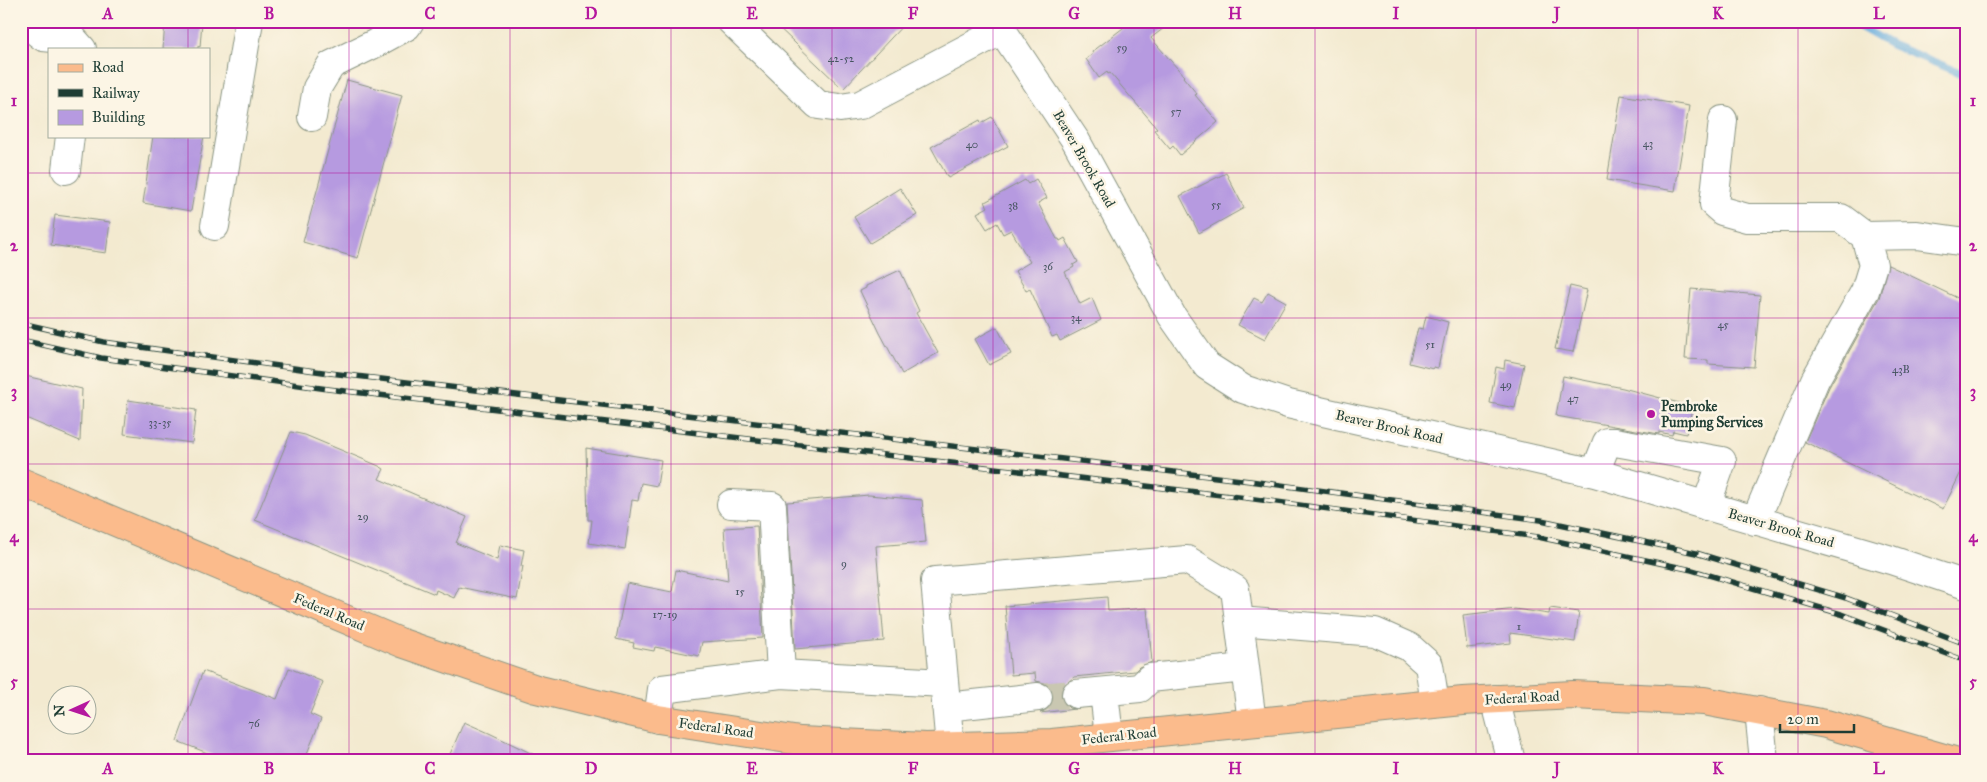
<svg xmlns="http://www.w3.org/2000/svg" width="1987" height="782" font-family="'IM FELL Great Primer',serif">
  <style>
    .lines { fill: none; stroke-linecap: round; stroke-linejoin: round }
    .stream { stroke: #69adde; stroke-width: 8 }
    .building { fill: #b69ae0 }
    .minor-tunnel { stroke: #c9c7b1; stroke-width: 28; stroke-dasharray: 28 14; stroke-linecap: butt }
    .minor-casing { stroke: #899482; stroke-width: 30 }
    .major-casing { stroke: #899482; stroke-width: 30 }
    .minor { stroke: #fff; stroke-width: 28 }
    .major { stroke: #fbbb8c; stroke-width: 28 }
    .rail-casing { stroke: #1f3d34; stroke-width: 5.5 }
    .rail { stroke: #fcf5e5; stroke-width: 4; stroke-dasharray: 11; stroke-linecap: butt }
    .grid { fill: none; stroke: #b5179e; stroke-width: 1; stroke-opacity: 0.55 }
    .poi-dot { fill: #b5179e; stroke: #fcf5e5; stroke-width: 2 }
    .labels { text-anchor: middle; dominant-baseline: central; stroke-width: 5; stroke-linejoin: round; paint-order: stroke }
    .number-label { font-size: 11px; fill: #45545f }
    .street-label { font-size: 14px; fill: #1f3d34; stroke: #fcf5e5 }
    .poi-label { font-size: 14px; font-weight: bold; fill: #1f3d34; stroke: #fcf5e5; text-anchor: start }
    .neatline { fill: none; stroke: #b5179e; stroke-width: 2 }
    .grid-label { font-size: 16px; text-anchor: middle; font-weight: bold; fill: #b5179e }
  </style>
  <rect width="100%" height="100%" fill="#fcf5e5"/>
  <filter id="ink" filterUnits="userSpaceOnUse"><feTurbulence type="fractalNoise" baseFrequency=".02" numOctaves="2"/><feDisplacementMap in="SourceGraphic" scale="10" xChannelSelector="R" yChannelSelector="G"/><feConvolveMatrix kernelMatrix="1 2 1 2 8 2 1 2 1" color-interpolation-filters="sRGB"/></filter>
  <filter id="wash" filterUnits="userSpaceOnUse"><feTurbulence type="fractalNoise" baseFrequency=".0096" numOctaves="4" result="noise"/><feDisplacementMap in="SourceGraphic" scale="20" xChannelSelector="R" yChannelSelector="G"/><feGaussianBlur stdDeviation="1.12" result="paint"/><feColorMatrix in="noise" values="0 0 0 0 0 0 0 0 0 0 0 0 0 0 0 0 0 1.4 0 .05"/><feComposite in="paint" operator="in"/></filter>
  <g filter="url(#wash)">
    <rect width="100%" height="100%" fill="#f3ead0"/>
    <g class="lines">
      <!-- stream -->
      <path class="stream" d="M 1850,21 L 1892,45 L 1966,75"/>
    </g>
    <g id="blocks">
      <!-- building -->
      <path class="building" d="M 165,21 L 202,21 L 200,47 L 198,46 L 198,49 L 163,49 Z
        M 772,21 L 907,21 L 843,89 Z
        M 1132,21 L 1173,21 L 1151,38 L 1184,76 L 1183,77 L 1197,94 L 1195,95 L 1218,122 L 1180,155 L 1173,146 L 1170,149 L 1154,130 L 1157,128 L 1110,73 L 1108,74 L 1107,72 L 1099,78 L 1086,59 L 1093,54 L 1092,52 Z
        M 347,80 L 402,95 L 358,258 L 303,242 Z
        M 1621,95 L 1689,106 L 1675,191 L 1607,180 Z
        M 992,117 L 1008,146 L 948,178 L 931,147 L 980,120 L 981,123 Z
        M 153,136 L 204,136 L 191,211 L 143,203 Z
        M 1226,173 L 1244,208 L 1199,233 L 1180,196 Z
        M 1036,179 L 1047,198 L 1038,203 L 1057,239 L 1059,239 L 1060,241 L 1065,238 L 1078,262 L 1073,265 L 1074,267 L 1065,272 L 1080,304 L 1092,298 L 1101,320 L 1060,341 L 1057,335 L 1052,337 L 1030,289 L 1026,291 L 1015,271 L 1030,262 L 1011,230 L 1003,234 L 997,223 L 987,229 L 977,213 L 988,207 L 985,202 L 1025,180 L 1028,184 Z
        M 900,188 L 917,215 L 870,243 L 854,217 Z
        M 55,215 L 110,222 L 106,253 L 51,245 Z
        M 1888,265 L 1966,302 L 1966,462 L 1943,509 L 1805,442 L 1829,387 L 1879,298 Z
        M 900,270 L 919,311 L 916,313 L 938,353 L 902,374 L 880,333 L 860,291 L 866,288 L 866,286 Z
        M 1570,286 L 1587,290 L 1573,352 L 1555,349 Z
        M 1691,289 L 1760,295 L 1754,367 L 1708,364 L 1708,360 L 1685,359 Z
        M 1268,292 L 1286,302 L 1265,339 L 1238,325 L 1254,298 L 1262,302 Z
        M 1426,316 L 1448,322 L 1438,368 L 1433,367 L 1433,369 L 1409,363 L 1418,328 L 1423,329 Z
        M 997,327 L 1011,354 L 989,365 L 975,339 Z
        M 1505,360 L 1524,364 L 1515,408 L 1490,403 L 1496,367 L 1504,369 Z
        M 21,375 L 82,389 L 80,441 L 21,416 Z
        M 1563,376 L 1623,388 L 1679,403 L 1679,406 L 1692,409 L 1686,434 L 1673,431 L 1672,435 L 1659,432 L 1659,434 L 1556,416 Z
        M 128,400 L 196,410 L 192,443 L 124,434 Z
        M 291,432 L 305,435 L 379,466 L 384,469 L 379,479 L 467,517 L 456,543 L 497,560 L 500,545 L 524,550 L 521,566 L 523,566 L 517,599 L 459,587 L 454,598 L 436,590 L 435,594 L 255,520 Z
        M 586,448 L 661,460 L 657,486 L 641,483 L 638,501 L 632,500 L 625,549 L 589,543 L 592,520 L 588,520 Z
        M 869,495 L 922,500 L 926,542 L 876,546 L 884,641 L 795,649 L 787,502 Z
        M 757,526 L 763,638 L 702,642 L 699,656 L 655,647 L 654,651 L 633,647 L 634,643 L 616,639 L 627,583 L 672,592 L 676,570 L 728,581 L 724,528 Z
        M 1107,597 L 1108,611 L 1147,608 L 1152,662 L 1139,667 L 1135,671 L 1074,677 L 1062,687 L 1060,695 L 1064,703 L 1069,708 L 1075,709 L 1040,713 L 1048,709 L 1052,704 L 1053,695 L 1050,687 L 1045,683 L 1036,681 L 1035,673 L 1011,675 L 1005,606 Z
        M 1550,608 L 1579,612 L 1575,642 L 1510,633 L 1511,643 L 1467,648 L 1463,615 L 1515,609 L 1549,614 Z
        M 289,668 L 323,682 L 310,714 L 321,719 L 304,761 L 228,761 L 177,741 L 203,671 L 277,699 Z
        M 464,722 L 489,733 L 547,761 L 447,761 Z"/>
    </g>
  </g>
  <g filter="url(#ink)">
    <use href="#blocks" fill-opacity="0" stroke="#899482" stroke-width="1"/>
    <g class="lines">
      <!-- minor-tunnel -->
      <path class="minor-tunnel" d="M 1038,697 L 1076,694"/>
      <!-- minor casing -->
      <g class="minor-casing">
        <path id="minor" d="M 34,21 L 34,30 L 43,37 L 74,40 L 82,49
          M 731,21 L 818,105 L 840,108 L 860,105 L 1002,30
          M 996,21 L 1076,141 L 1172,316 L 1207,366 L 1243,389 L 1288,404 L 1595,473 L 1891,560 L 1966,585
          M 312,117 L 317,88 L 331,65 L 374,44 L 407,26 L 410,21
          M 1723,120 L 1714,204 L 1722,211 L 1747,218 L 1841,218 L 1865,236 L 1873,265 L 1865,291 L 1815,380 L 1755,521
          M 66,170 L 70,136
          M 215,226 L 249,21
          M 1865,236 L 1917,235 L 1966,242
          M 1595,473 L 1607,442 L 1615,442 L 1722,461 L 1706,506
          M 731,504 L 772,506 L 781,674 L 944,683
          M 1239,621 L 1375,632 L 1409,647 L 1429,665 L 1435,703
          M 1104,692 L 1109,737
          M 1076,694 L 1140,688 L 1150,678 L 1245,668
          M 1495,699 L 1511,761
          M 946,707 L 1038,697
          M 1759,711 L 1764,761
          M 658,719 L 662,689 L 781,674
          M 950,747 L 935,581 L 1187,560 L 1235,589 L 1252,722"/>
      </g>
      <!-- major casing -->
      <g class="major-casing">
        <path id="major" d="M 21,482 L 402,643 L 536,689 L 658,719 L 800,741 L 926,747 L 1052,743 L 1463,701 L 1573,695 L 1704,701 L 1826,724 L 1954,761"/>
      </g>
      <!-- minor -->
      <use href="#minor" class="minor"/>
      <!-- major -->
      <use href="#major" class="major"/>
      <!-- rail casing -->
      <g class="rail-casing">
        <path id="rail" d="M 21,323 L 104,342 L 330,373 L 1250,481 L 1541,520 L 1696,553 L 1846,598 L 1966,644
          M 21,340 L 101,358 L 328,389 L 1247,498 L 1538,537 L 1692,570 L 1841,614 L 1966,661"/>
      </g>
      <!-- rail -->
      <use href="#rail" class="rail"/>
    </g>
  </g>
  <!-- grid -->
  <path class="grid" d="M 188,21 L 188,49M 349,21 L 349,761M 510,21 L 510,761M 671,21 L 671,761M 832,21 L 832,761M 993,21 L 993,761M 1154,21 L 1154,761M 1315,21 L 1315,761M 1476,21 L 1476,761M 1638,21 L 1638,761M 1798,21 L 1798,761M 188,136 L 188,761M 21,173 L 1966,173M 21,318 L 1966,318M 21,464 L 1966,464M 21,609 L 1966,609"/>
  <!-- markers -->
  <circle class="poi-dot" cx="1651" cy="414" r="5"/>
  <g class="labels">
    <!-- number labels -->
    <g class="number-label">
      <text x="1122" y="47">59</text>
      <text x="841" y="58">42-52</text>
      <text x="1176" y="111">57</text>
      <text x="1648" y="143">43</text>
      <text x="972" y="144">40</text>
      <text x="1216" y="204">55</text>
      <text x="1013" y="205">38</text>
      <text x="1048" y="266">36</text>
      <text x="1076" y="317">34</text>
      <text x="1723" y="324">45</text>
      <text x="1430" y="344">51</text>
      <text x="1901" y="369">43B</text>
      <text x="1506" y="384">49</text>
      <text x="1573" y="398">47</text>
      <text x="160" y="422">33-35</text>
      <text x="363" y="516">29</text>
      <text x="844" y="563">9</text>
      <text x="740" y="591">15</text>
      <text x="665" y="614">17-19</text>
      <text x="1519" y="626">1</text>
      <text x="254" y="723">76</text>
    </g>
    <!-- street labels -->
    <g class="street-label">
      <text transform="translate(1084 159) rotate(60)">Beaver Brook Road</text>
      <text transform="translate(1389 427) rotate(13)">Beaver Brook Road</text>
      <text transform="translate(1781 528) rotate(16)">Beaver Brook Road</text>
      <text transform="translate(329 612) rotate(23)">Federal Road</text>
      <text transform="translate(1522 698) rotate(-3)">Federal Road</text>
      <text transform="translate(716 728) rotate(8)">Federal Road</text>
      <text transform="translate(1119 736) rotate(-6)">Federal Road</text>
    </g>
    <!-- poi labels -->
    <g class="poi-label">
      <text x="1661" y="406">Pembroke<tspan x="1661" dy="16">Pumping Services</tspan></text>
    </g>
  </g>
  <!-- margin -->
  <rect width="1987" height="782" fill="none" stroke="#fcf5e5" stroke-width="55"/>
  <!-- legend -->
  <rect x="48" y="48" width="162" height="90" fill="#fcf5e5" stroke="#a4ab9e"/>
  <rect x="58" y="64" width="25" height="8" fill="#fbbb8c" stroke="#a4ab9e"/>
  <text x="92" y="72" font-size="15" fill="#1f3d34">Road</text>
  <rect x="58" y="89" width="25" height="8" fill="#1f3d34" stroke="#a4ab9e"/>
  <text x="92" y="98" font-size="15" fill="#1f3d34">Railway</text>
  <rect x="58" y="110" width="25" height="15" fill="#b69ae0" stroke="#a4ab9e"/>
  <text x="92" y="122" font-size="15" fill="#1f3d34">Building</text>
  <!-- north arrow -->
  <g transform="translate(72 710) rotate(267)"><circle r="24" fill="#fcf5e5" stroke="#a4ab9e"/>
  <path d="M0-4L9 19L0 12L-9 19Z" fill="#b5179e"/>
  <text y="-8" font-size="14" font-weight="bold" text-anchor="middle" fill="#1f3d34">N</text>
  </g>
  <!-- scale -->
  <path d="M1780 724v8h74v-8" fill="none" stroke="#1f3d34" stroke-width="2.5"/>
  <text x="1787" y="724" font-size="15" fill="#1f3d34" stroke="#fcf5e5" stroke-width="4" paint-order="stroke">20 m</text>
  <rect x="28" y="28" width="1932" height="726" class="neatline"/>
  <g class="grid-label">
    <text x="108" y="19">A</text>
    <text x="269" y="19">B</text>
    <text x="430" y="19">C</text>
    <text x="591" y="19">D</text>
    <text x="752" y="19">E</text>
    <text x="913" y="19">F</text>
    <text x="1074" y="19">G</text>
    <text x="1235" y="19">H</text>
    <text x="1396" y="19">I</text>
    <text x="1557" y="19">J</text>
    <text x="1718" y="19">K</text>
    <text x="1879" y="19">L</text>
    <text x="14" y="106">1</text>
    <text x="1973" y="106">1</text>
    <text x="14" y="251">2</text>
    <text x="1973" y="251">2</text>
    <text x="14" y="397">3</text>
    <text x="1973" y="397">3</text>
    <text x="14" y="542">4</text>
    <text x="1973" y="542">4</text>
    <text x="14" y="687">5</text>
    <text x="1973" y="687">5</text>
    <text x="108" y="774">A</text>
    <text x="269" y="774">B</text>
    <text x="430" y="774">C</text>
    <text x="591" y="774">D</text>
    <text x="752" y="774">E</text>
    <text x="913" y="774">F</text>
    <text x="1074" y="774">G</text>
    <text x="1235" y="774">H</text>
    <text x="1396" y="774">I</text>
    <text x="1557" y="774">J</text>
    <text x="1718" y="774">K</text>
    <text x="1879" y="774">L</text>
  </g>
</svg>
